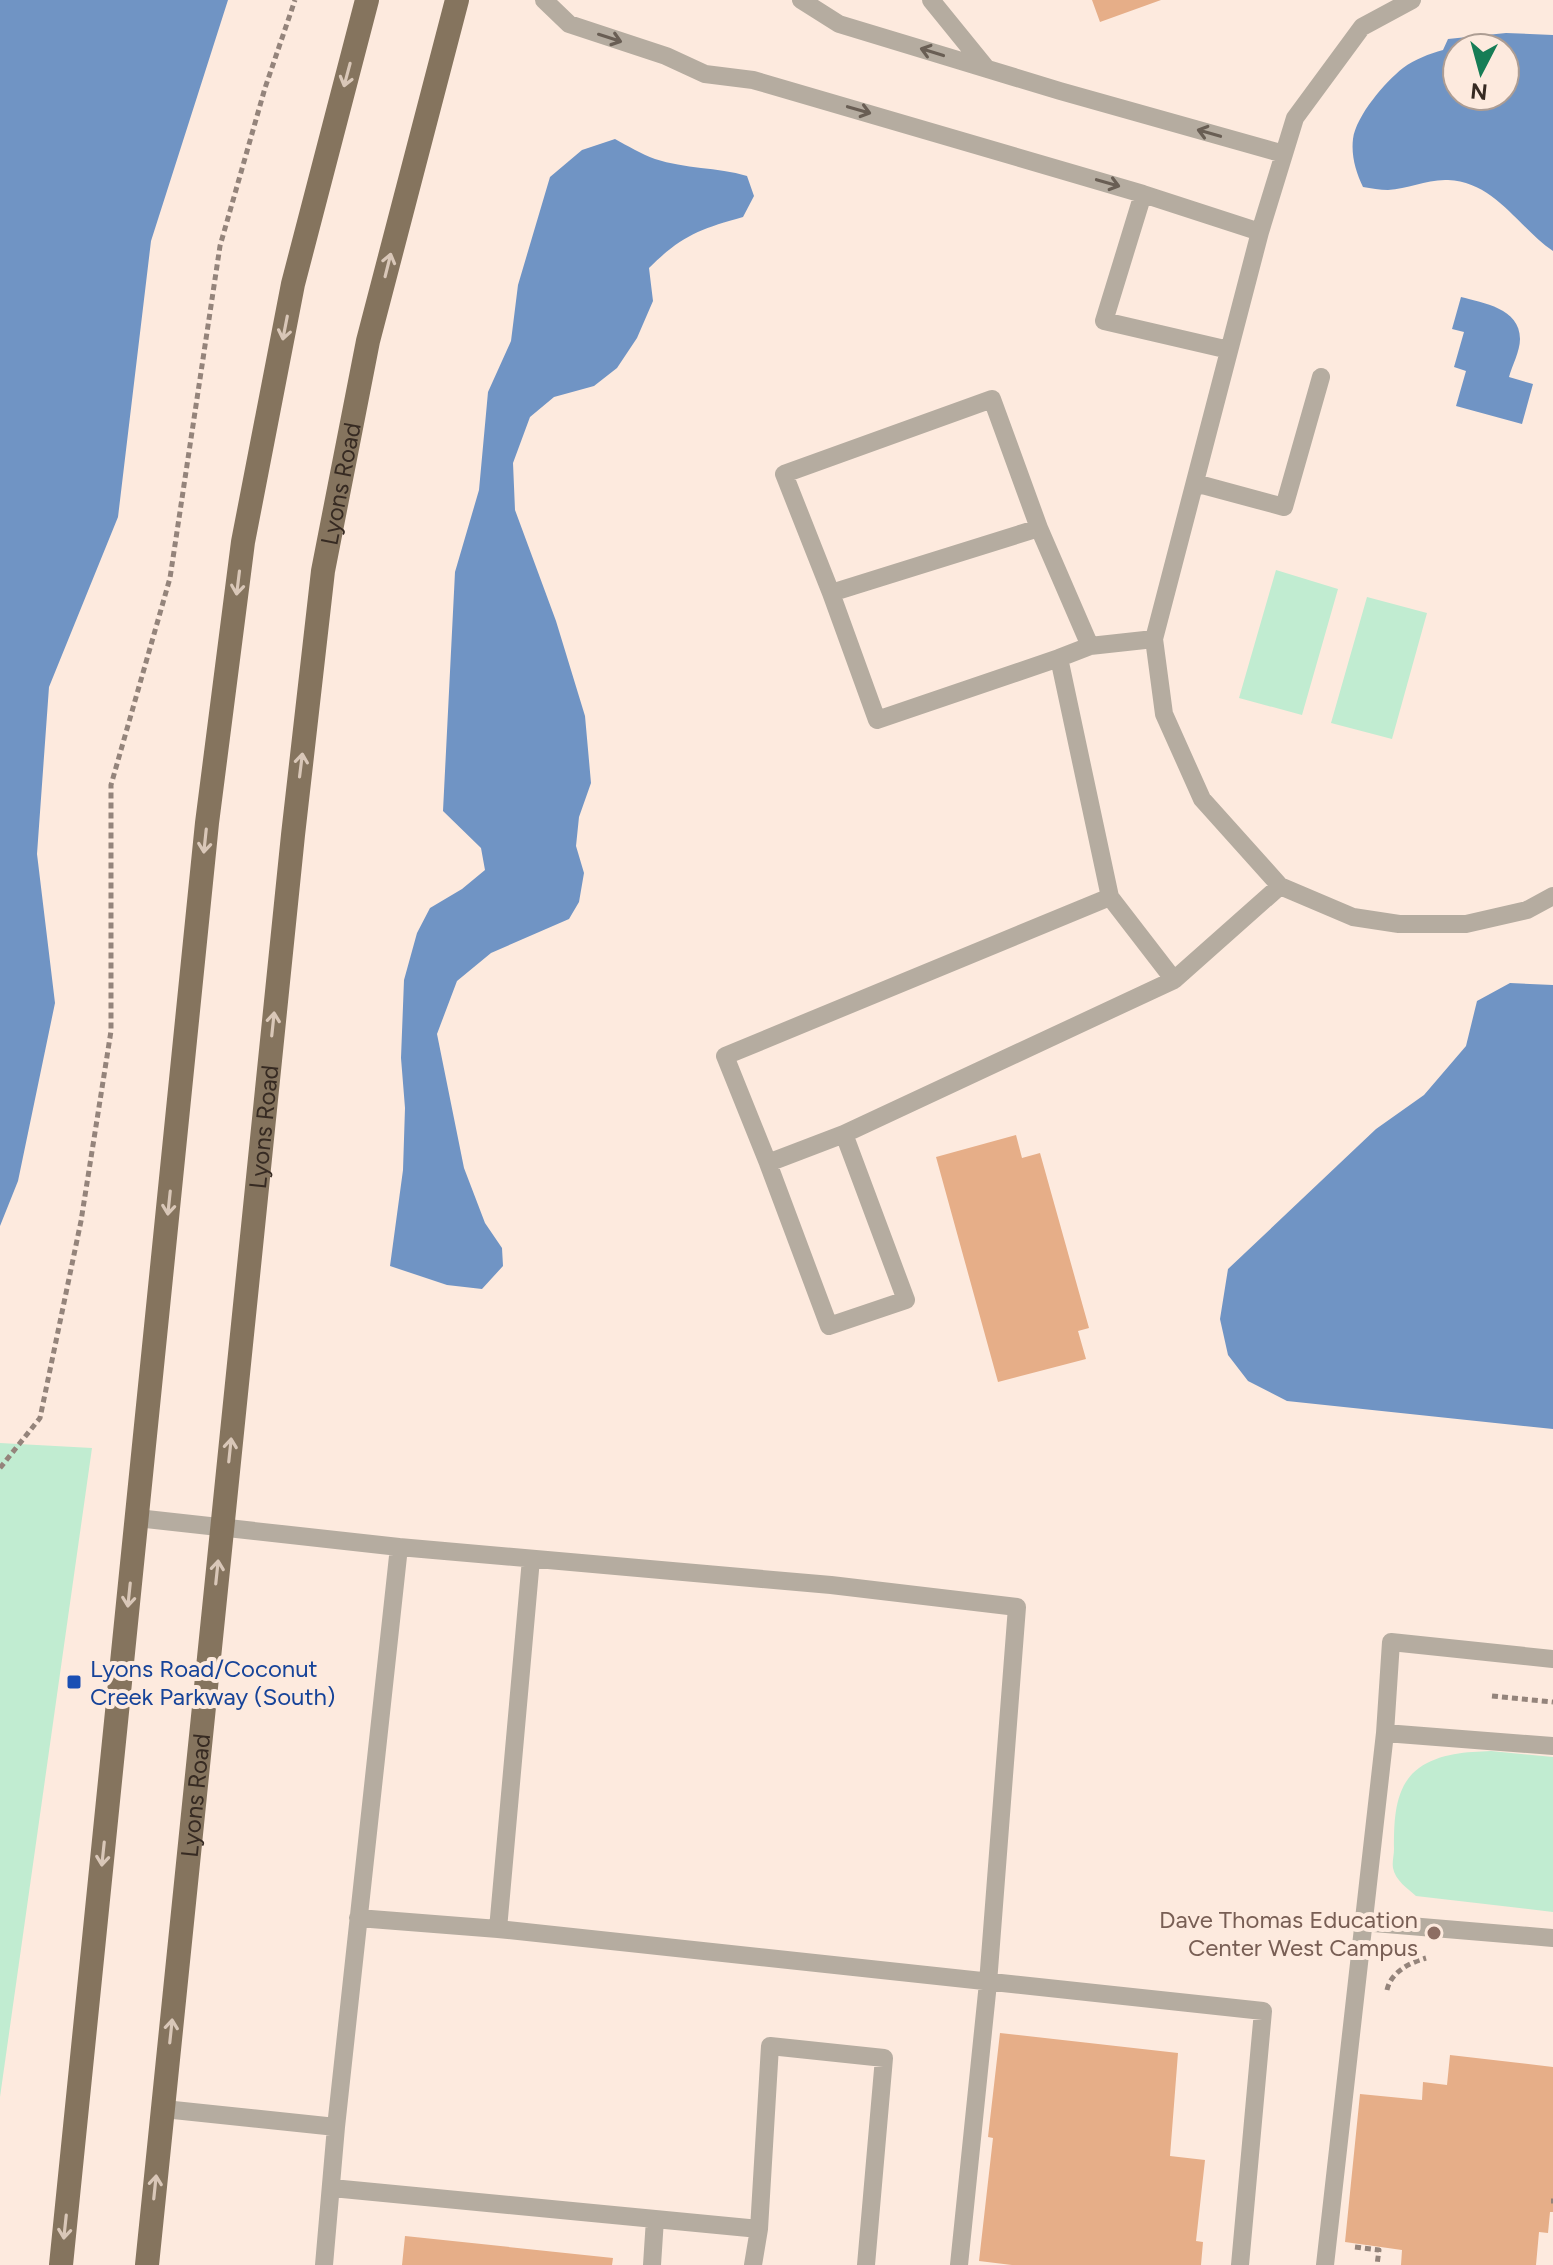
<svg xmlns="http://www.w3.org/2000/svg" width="1553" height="2265" font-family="Figtree,sans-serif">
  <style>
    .green { fill: #c1ecd1 }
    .water { fill: #7094c4; fill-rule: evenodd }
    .building { fill: #e6ae88 }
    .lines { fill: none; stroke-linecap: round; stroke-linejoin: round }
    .path { stroke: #94847b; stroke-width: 5; stroke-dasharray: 6 4; stroke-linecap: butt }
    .lane { stroke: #b5aca0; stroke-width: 18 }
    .primary { stroke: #85745e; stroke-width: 24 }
    .oneway { stroke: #695e54 }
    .oneway2 { stroke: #d9c7b8 }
    .transit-dot { fill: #1a4fb4; stroke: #fdeade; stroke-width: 3 }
    .education-dot { fill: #8d6e63; stroke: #fdeade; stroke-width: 3 }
    .labels { text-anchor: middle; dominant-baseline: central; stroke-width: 8; stroke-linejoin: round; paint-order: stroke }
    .street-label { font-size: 24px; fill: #362a22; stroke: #fdeade }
    .transit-label { font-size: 24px; fill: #164399; stroke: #fdeade; text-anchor: start }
    .education-label { font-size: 24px; fill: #785e54; stroke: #fdeade; text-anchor: end }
  </style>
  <rect width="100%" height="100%" fill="#fdeade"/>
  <!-- green -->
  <path class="green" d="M 1276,570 L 1338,589 L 1302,715 L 1239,698 Z
    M 1367,597 L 1427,613 L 1392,739 L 1331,723 Z
    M 0,1443 L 92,1448 L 0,2097 Z
    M 1491,1751 L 1553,1757 L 1553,1912 L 1416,1896 C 1408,1889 1395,1880 1393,1868 C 1392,1862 1394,1855 1394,1849 C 1394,1821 1394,1786 1419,1768 C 1440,1753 1467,1752 1491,1751 Z"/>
  <!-- water -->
  <path class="water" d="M 0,0 L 228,0 L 151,241 L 118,517 L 49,687 L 37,854 L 55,1003 L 18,1181 L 0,1226 Z
    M 1506,33 L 1553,35 L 1553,251 C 1518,227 1495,182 1448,180 C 1427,179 1408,189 1388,190 C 1380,190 1371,188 1363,187 C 1356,172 1351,156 1353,139 C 1356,116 1385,82 1403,68 C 1415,59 1429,54 1443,50 L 1448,39 ZM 1457,48 L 1505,48 L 1505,96 L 1457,96 Z
    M 615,139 C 628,146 641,154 655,159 C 685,169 717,167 747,176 L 754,196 L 743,217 C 700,229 681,236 649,268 L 653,301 L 637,338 L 617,368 L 594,386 L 554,397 L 530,417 L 513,463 L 515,510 L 556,621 L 585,716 L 591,783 L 579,817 L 576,846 L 584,873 L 579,902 L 569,919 L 491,953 L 457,981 L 437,1034 L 464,1168 L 485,1223 L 502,1248 L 503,1266 L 482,1289 L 447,1285 L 390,1266 L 403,1170 L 405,1108 L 401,1058 L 404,980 L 417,933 L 430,908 L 462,889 L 485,870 L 481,848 L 443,811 L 455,572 L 479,490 L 488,392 L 511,341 L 518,285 L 550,177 L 582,150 Z
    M 1461,297 C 1483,303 1520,308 1520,339 C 1520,351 1512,366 1509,377 L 1533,384 L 1522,424 L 1456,406 L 1466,371 L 1454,367 L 1464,332 L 1452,329 Z
    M 1510,983 L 1553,985 L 1553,1429 L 1287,1401 L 1248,1381 L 1228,1355 L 1220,1319 L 1228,1269 L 1376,1129 L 1424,1095 L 1466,1046 L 1477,1001 Z"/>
  <!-- building -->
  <path class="building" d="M 1092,0 L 1161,0 L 1100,22 Z
    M 1016,1135 L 1022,1158 L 1040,1153 L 1089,1328 L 1078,1331 L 1086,1359 L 998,1382 L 936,1157 Z
    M 1000,2033 L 1178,2053 L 1170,2156 L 1205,2160 L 1196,2241 L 1203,2242 L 1201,2265 L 1012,2265 L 979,2261 L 993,2138 L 988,2137 Z
    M 1450,2055 L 1553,2067 L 1553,2212 L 1550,2212 L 1548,2233 L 1539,2232 L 1536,2265 L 1401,2265 L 1402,2250 L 1345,2242 L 1360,2094 L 1422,2100 L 1423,2082 L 1447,2085 Z
    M 405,2236 L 613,2258 L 612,2265 L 402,2265 Z"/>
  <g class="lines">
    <!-- path -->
    <path class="path" d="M 0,1468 L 40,1418 L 81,1221 L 111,1031 L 111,785 L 170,578 L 220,246 L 265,88 L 295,0
      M 1492,1696 L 1553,1702
      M 1387,1990 C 1391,1972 1409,1963 1426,1958
      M 1551,2201 L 1553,2201
      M 1355,2247 L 1379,2250 L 1377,2265"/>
    <!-- lane -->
    <path class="lane" d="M 544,0 L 569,24 L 666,56 L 705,74 L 753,80 L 1143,194 L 1260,232
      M 801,0 L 839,24 L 1060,91 L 1284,154
      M 931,0 L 987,69
      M 1143,194 L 1104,321 L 1229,350
      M 1195,483 L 1284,507 L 1321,377
      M 1039,528 L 831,593 L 877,720 L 1059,658
      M 831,593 L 784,474 L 992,399 L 1039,528 L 1090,646
      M 1154,639 L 1164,714 L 1202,799 L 1280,886
      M 1174,980 L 1280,886 L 1353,917 L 1399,924 L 1466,924 L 1527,910 L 1553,896
      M 844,1134 L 768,1163 L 725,1056 L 1110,897
      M 768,1163 L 829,1326 L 906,1300 L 844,1134 L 1174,980 L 1110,897 L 1059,658 L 1090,646 L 1154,639 L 1260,232 L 1295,118 L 1362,27 L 1412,0
      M 137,1518 L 399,1547
      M 1385,1733 L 1553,1746
      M 358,1918 L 498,1929 L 1263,2011 L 1240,2265
      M 1362,1922 L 1553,1938
      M 498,1929 L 531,1559
      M 164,2109 L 336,2127
      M 332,2188 L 759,2229 L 753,2265
      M 759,2229 L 770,2046 L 884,2058 L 866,2265
      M 324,2265 L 336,2127 L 399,1547 L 831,1585 L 1017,1607 L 988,1983 L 959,2265
      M 652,2265 L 655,2219
      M 1325,2265 L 1385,1733 L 1391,1642 L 1553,1659"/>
    <!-- primary -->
    <g class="primary">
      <path d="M 61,2265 L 207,823 L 243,542 L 293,284 L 367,0"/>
      <path id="s1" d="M 147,2265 L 293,835 L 323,571 L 368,341 L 457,0"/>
    </g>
  </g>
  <!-- one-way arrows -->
  <defs><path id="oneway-shaft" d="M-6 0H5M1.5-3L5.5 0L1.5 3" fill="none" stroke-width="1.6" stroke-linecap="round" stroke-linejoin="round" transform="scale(2)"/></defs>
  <g class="oneway">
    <use href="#oneway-shaft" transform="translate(610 38) rotate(18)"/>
    <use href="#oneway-shaft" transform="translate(932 52) rotate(-163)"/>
    <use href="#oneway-shaft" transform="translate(859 110) rotate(16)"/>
    <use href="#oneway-shaft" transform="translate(1209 133) rotate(-164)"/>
    <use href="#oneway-shaft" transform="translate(1108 183) rotate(16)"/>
  </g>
  <g class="oneway2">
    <use href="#oneway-shaft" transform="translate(347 75) rotate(105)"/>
    <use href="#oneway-shaft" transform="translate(388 265) rotate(-76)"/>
    <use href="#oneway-shaft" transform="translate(285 328) rotate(101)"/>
    <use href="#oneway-shaft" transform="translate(238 583) rotate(97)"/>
    <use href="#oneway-shaft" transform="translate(301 765) rotate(-83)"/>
    <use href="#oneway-shaft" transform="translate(205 841) rotate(96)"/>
    <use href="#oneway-shaft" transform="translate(273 1024) rotate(-84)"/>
    <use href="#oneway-shaft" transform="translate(169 1203) rotate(96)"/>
    <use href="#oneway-shaft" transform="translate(230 1450) rotate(-84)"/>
    <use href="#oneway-shaft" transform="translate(217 1572) rotate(-84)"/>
    <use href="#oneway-shaft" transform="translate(129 1595) rotate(96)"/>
    <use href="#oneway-shaft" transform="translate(103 1854) rotate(96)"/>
    <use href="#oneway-shaft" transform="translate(171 2031) rotate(-84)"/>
    <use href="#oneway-shaft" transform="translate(155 2187) rotate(-84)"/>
    <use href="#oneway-shaft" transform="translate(65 2227) rotate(96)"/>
  </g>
  <!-- markers -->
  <rect class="transit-dot" x="66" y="1674" width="16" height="16" rx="4"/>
  <circle class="education-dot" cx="1434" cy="1933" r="8"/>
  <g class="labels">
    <!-- street labels -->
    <g class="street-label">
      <text stroke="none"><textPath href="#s1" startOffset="1792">Lyons Road</textPath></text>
      <text stroke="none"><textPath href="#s1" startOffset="1144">Lyons Road</textPath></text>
      <text stroke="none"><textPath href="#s1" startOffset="472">Lyons Road</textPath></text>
    </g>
    <!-- transit labels -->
    <g class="transit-label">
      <text x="90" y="1668">Lyons Road/Coconut<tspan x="90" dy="28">Creek Parkway (South)</tspan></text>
    </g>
    <!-- education labels -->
    <g class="education-label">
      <text x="1418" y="1919">Dave Thomas Education<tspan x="1418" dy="28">Center West Campus</tspan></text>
    </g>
  </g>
  <!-- north arrow -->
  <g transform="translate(1481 72) rotate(186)"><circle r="38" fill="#fdeade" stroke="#ad9d93" stroke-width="2"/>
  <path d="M0-6L14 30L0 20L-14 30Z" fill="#167d56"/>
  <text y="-12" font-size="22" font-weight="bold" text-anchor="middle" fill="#362a22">N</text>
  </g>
</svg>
